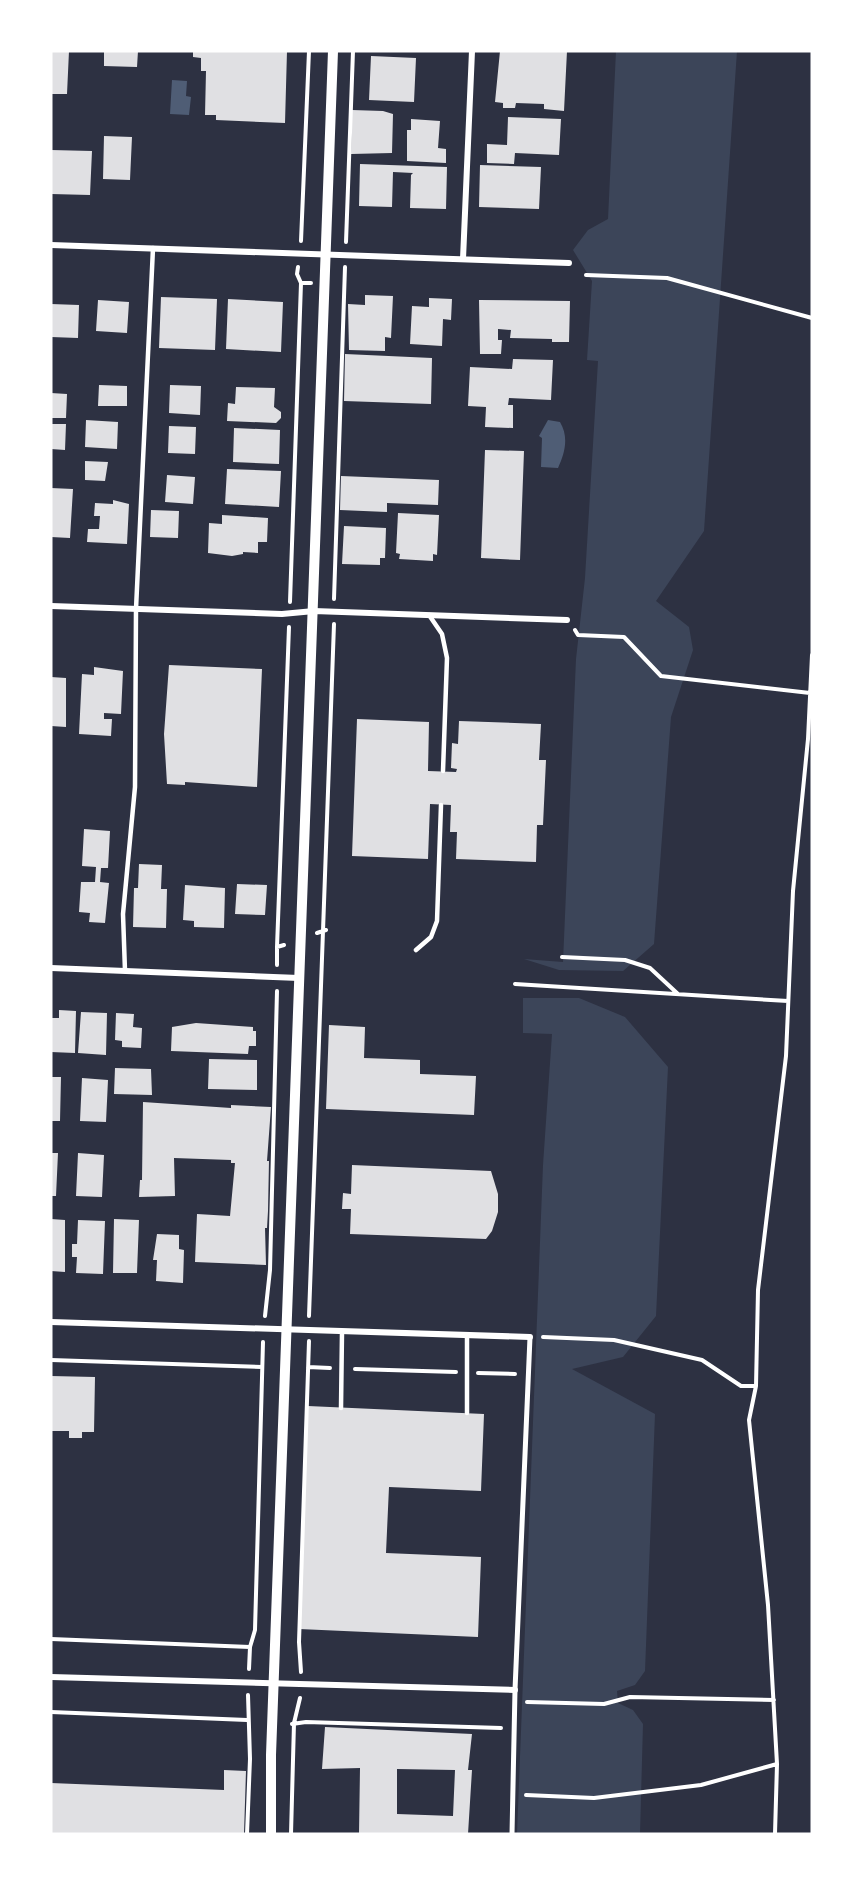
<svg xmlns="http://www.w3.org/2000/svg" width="863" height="1885" font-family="'Playfair Display',serif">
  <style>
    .green { fill: #3c4559 }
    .water { fill: #4f5d75 }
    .building { fill: #e0e0e3; fill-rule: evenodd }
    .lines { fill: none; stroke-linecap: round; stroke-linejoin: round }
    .path { stroke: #fff; stroke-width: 4 }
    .service { stroke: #fff; stroke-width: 4.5 }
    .pedestrian { stroke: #fff; stroke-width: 5 }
    .minor { stroke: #fff; stroke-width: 6 }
    .tertiary { stroke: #fff; stroke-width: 10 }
  </style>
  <rect width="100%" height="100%" fill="#2d3142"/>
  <!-- green -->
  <path class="green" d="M 616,51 L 737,51 L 704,531 L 656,601 L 689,627 L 693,650 L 671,717 L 654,944 L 623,971 L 559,970 L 524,959 L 563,962 L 576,659 L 585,578 L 598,361 L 587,360 L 592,281 L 573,250 L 588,230 L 608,219 Z
    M 523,998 L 579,998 L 625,1017 L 668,1067 L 656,1316 L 623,1357 L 572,1369 L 655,1414 L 645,1671 L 635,1685 L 617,1691 L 618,1703 L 633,1710 L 643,1724 L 640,1834 L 517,1834 L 543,1165 L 552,1034 L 523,1033 Z"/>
  <!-- water -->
  <path class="water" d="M 172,80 L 187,81 L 186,96 L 191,97 L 189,115 L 170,114 Z
    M 548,420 L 560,422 C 569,437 565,453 558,468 L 541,467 L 542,438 L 539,436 Z"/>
  <!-- building -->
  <path class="building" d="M 51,51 L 69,51 L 67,94 L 51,94 Z
    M 104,51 L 138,51 L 137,67 L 104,66 Z
    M 193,51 L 287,51 L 285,123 L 216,120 L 216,115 L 205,115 L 206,71 L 201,71 L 201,58 L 193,57 Z
    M 500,51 L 567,51 L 564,111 L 544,109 L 544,104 L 516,103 L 515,108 L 503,108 L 503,103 L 495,102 Z
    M 371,56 L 416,58 L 414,102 L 369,100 Z
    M 352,110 L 383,111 L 393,114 L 392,153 L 351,154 Z
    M 508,117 L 561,119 L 559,155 L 515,153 L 514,164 L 487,163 L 487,144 L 507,145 Z
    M 411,119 L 440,121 L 438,148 L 446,149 L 446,163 L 407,161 L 407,130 L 411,130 Z
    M 104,136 L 132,137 L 130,180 L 103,179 Z
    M 51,150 L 92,151 L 90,195 L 51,194 Z
    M 360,164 L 447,167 L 446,209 L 410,208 L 411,175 L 413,173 L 393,172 L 392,207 L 359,206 Z
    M 480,165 L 541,167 L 539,209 L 479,207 Z
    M 365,295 L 393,296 L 391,338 L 385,337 L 385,351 L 349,350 L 348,304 L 365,305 Z
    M 161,297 L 217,299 L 215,350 L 159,348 Z
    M 429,298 L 452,299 L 451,320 L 443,319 L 442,346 L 410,344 L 412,306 L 429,307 Z
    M 228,299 L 283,302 L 281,352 L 226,349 Z
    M 98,300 L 129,302 L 127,333 L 96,331 Z
    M 479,300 L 570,301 L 569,342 L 552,342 L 552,339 L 510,338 L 511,330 L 498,329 L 498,340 L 502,340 L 501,354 L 480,354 Z
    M 51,304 L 79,305 L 78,338 L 51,337 Z
    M 345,354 L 432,358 L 431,404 L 344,401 Z
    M 513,359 L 553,360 L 551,400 L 509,398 L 508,405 L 513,405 L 513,428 L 485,427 L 486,407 L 468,406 L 470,367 L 512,369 Z
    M 99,385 L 127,386 L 127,406 L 98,406 Z
    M 170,385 L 201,386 L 200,415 L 169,413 Z
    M 236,387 L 275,388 L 274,407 L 281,412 L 281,418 L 276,423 L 227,421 L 228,403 L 235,404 Z
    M 51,393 L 67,394 L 66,418 L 51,418 Z
    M 86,420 L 118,422 L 117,449 L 85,447 Z
    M 51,424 L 66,424 L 65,450 L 51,449 Z
    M 169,426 L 196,427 L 195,454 L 168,453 Z
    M 234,428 L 280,430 L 279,464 L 233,462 Z
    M 485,450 L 524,451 L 520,560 L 481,558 Z
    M 85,461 L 108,462 L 105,481 L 85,480 Z
    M 227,469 L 281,471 L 279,507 L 225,504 Z
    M 167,475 L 195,477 L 193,504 L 165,502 Z
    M 341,476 L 439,480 L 438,505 L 387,503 L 387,512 L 340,510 Z
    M 51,488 L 73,489 L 70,538 L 51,537 Z
    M 113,500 L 129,504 L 127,544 L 87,542 L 88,529 L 99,529 L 100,516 L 94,516 L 95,503 L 113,504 Z
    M 151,510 L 179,511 L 178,538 L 150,537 Z
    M 398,513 L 439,515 L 437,555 L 433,554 L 433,561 L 399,559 L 400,554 L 396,553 Z
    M 222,515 L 268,518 L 267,542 L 258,542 L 258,553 L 243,552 L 243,554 L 232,556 L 208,553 L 209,523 L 222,524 Z
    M 344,526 L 386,528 L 385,558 L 380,558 L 380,565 L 342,564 Z
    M 169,665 L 262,669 L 257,787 L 185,782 L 185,785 L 167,784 L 164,734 Z
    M 94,667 L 123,671 L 121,714 L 104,713 L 104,719 L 112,719 L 111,736 L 79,734 L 82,674 L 94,675 Z
    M 51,677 L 66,678 L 66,727 L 51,726 Z
    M 357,719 L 429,722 L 428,771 L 456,772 L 457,769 L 451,768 L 452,743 L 458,744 L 459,721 L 541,724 L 539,760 L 546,760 L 543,825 L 537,825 L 536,862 L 456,859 L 457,832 L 450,832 L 451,805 L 430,804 L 428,859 L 352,856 Z
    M 84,829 L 110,831 L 108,868 L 101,868 L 100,882 L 109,883 L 105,923 L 89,922 L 90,913 L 79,912 L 81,882 L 95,882 L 96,867 L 82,866 Z
    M 139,864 L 162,865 L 161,889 L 167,889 L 166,928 L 133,927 L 134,888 L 138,888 Z
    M 237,884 L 267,885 L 265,915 L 235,914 Z
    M 185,885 L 225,888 L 224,928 L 194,927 L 194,921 L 183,920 Z
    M 59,1010 L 76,1011 L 75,1053 L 51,1052 L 51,1018 L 59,1018 Z
    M 81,1012 L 107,1013 L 106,1055 L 78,1053 Z
    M 116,1013 L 134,1014 L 133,1027 L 142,1028 L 141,1048 L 122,1047 L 122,1041 L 115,1040 Z
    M 196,1023 L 253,1027 L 253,1031 L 256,1031 L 256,1046 L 249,1046 L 248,1054 L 171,1051 L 172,1027 Z
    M 329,1025 L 365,1027 L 364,1058 L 420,1060 L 420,1074 L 476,1076 L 474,1115 L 326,1109 Z
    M 209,1059 L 257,1060 L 257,1090 L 208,1089 Z
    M 115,1068 L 151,1069 L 152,1095 L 114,1094 Z
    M 51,1077 L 61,1077 L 60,1121 L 51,1121 Z
    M 82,1078 L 108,1080 L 106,1122 L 80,1121 Z
    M 143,1102 L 231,1108 L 231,1105 L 271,1107 L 267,1161 L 269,1161 L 268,1211 L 267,1228 L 265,1228 L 266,1265 L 195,1262 L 197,1214 L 230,1216 L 235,1163 L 231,1163 L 231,1160 L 174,1158 L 175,1196 L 139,1197 L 140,1180 L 142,1180 Z
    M 51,1153 L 58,1153 L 56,1196 L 51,1196 Z
    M 78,1153 L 104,1155 L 102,1197 L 76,1196 Z
    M 352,1165 L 491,1171 L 498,1194 L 498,1212 L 492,1231 L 486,1239 L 350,1234 L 351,1209 L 342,1209 L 343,1193 L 351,1194 Z
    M 51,1219 L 65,1220 L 65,1272 L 51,1271 Z
    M 114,1219 L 139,1220 L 137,1273 L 113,1273 Z
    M 78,1220 L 105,1221 L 103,1274 L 76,1273 L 77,1257 L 72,1257 L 72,1244 L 77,1244 Z
    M 157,1234 L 179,1235 L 179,1249 L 184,1250 L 183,1283 L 156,1281 L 157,1260 L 153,1260 Z
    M 51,1376 L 95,1377 L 94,1432 L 82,1432 L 82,1438 L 69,1438 L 69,1431 L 51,1431 Z
    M 308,1406 L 484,1414 L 481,1491 L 389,1487 L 386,1553 L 481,1557 L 478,1637 L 299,1629 Z
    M 325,1727 L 472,1734 L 468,1770 L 472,1770 L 468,1834 L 359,1834 L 360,1768 L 322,1769 ZM 397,1769 L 455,1770 L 453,1816 L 397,1814 Z
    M 224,1770 L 246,1771 L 244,1834 L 51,1834 L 51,1783 L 224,1790 Z"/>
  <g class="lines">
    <!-- path -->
    <path class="path" d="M 301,241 L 309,51
      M 346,242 L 353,51
      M 298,267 L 297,274 L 301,283
      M 586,275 L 667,278 L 812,318
      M 334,599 L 345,267
      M 290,602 L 301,283 L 311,283
      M 575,630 L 578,635 L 624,637 L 661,676 L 810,693
      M 317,933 L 323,931 L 334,624
      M 277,947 L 289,627
      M 562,957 L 625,960 L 650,968 L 678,994
      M 277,965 L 277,947 L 284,945
      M 515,984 L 788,1001
      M 265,1316 L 270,1270 L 277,991
      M 309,1316 L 323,931 L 326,930
      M 543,1337 L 614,1340 L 702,1360 L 741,1386 L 756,1386
      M 51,1360 L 262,1367
      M 308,1367 L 330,1368
      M 355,1369 L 456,1372
      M 478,1373 L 515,1374
      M 51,1639 L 250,1647
      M 249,1669 L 250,1647 L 255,1630 L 263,1342
      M 301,1672 L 299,1642 L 309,1341
      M 527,1702 L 604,1704 L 630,1697 L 774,1700
      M 51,1712 L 247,1720
      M 292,1724 L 306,1722 L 501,1728
      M 526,1795 L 594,1798 L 701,1785 L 777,1764
      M 247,1834 L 250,1759 L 248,1695
      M 291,1834 L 294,1723 L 300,1698
      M 775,1834 L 777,1764 L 768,1605 L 749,1420 L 756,1386 L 758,1290 L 786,1056 L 793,891 L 808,739 L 812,655"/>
    <!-- service -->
    <path class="service" d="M 429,615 L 442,634 L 447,658 L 443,771
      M 416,950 L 431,937 L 437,921 L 441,805
      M 125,971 L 123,914 L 135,787 L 136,609 L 153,248
      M 467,1335 L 467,1413
      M 341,1408 L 342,1332"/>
    <!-- pedestrian -->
    <path class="pedestrian" d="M 512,1834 L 515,1690 L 530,1337"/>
    <!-- minor -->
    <path class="minor" d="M 51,245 L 569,263
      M 463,259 L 472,51
      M 51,606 L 282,614 L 314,611 L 567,620
      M 51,968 L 299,978
      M 51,1322 L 530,1337
      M 51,1677 L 515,1690"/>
    <!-- tertiary -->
    <path class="tertiary" d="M 271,1834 L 271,1755 L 333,51"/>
  </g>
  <!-- border -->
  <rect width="863" height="1885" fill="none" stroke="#ffffff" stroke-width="105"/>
</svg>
